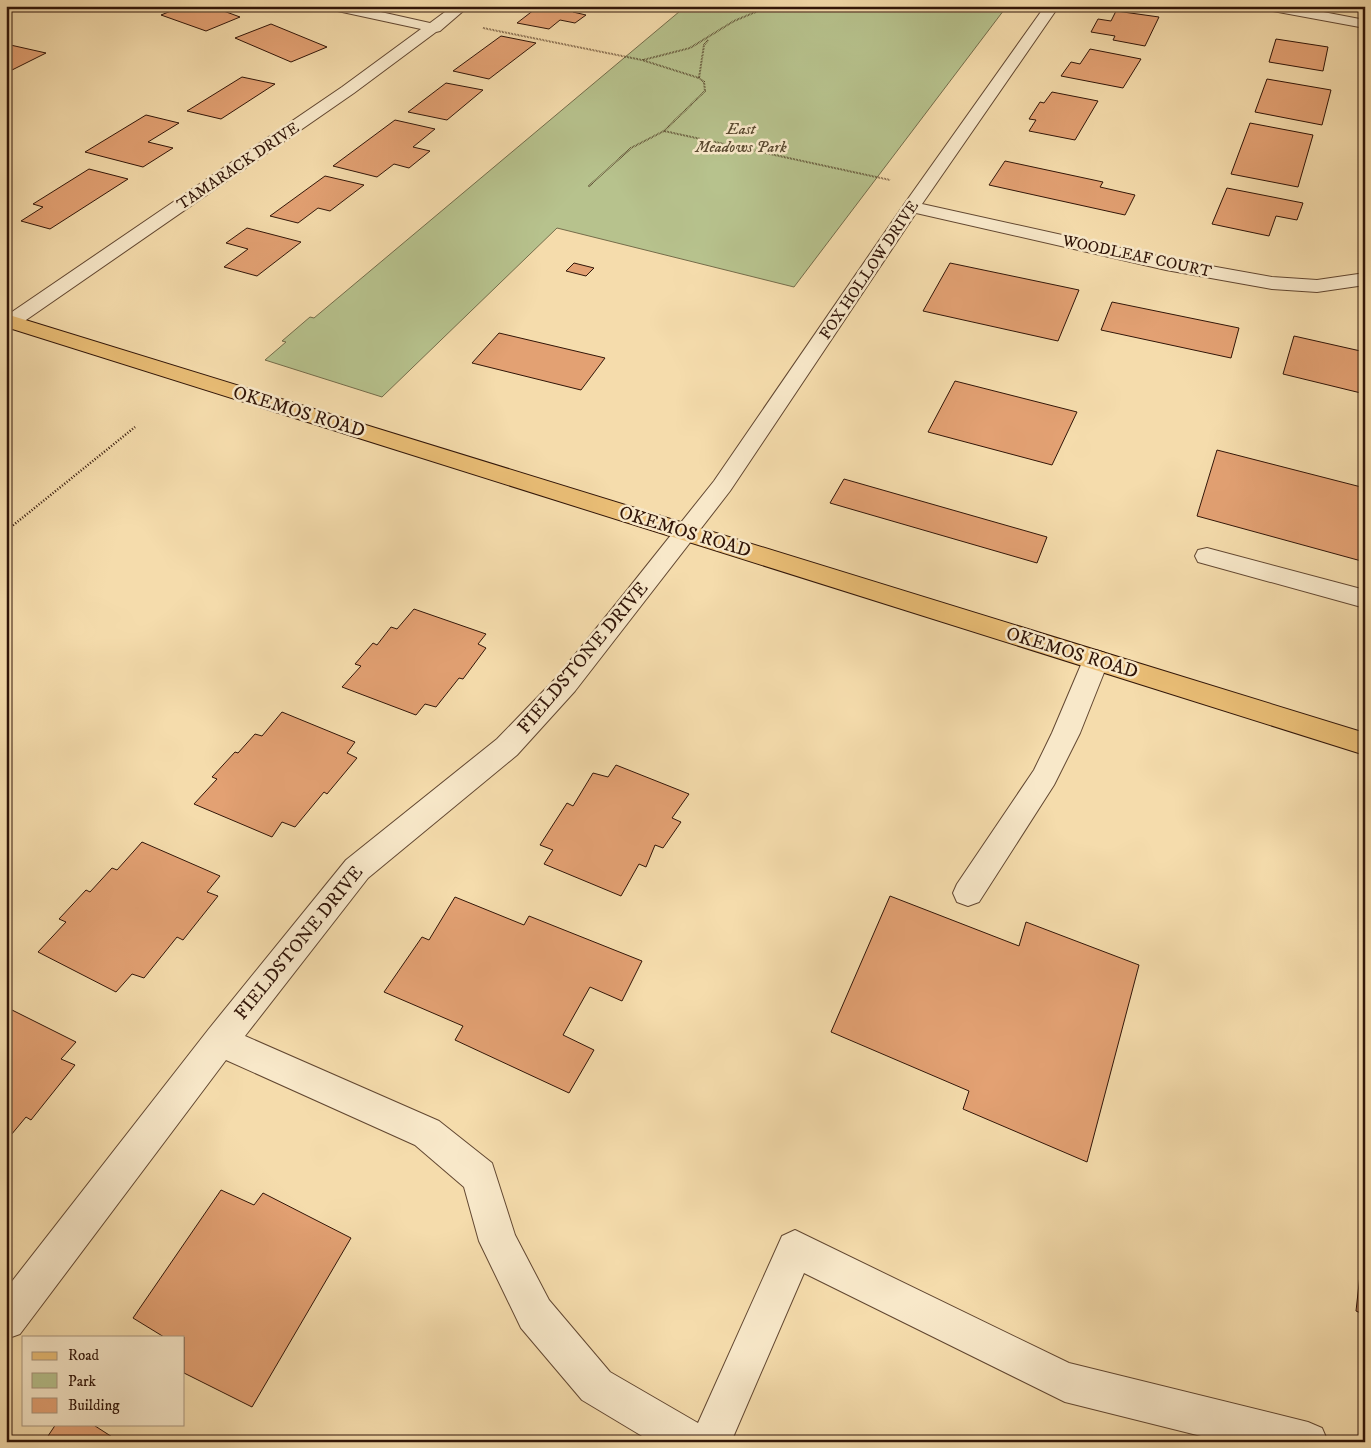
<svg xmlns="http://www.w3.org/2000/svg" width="1371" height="1448" font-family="'IM FELL DW Pica',serif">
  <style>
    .green { fill: #b7c28d; stroke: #746c4a }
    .building { fill: #e3a173; stroke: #311508 }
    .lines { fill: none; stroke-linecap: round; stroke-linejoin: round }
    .minor-casing { stroke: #624731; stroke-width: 2 }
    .major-casing { stroke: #311508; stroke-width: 2 }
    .path-far1 { stroke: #311508; stroke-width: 2; stroke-dasharray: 0.5 1; stroke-linecap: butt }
    .path { stroke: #311508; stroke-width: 2.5; stroke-dasharray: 1 2; stroke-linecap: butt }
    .minor { fill: #f8e8c9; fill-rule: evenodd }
    .major { fill: #eabe76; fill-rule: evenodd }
    .labels { text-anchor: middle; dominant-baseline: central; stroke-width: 5; stroke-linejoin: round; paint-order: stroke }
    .far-park-label { font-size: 16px; font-style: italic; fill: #594930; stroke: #f8e8c9 }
    .far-street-label { font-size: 16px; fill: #311508; stroke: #f8e8c9 }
    .street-label { font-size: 19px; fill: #311508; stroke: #f8e8c9 }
  </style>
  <rect width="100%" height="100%" fill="#f5dcac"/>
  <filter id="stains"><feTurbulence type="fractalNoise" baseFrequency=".004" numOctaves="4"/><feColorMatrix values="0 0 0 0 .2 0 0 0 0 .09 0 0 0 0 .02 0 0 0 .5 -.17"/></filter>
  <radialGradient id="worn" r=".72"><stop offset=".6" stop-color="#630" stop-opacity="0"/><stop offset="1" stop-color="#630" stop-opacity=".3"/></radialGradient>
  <!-- green -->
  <path class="green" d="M 686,6 L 1007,6 L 794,287 L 557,228 L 382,397 L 265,360 L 286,342 L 282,341 L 310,317 L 314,318 Z"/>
  <!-- building -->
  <path class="building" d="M 157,6 L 210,6 L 240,17 L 206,31 L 161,15 L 171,11 Z
    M 539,6 L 581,6 L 573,12 L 586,15 L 575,23 L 560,20 L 549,29 L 517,23 Z
    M 1116,11 L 1159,17 L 1145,46 L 1113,40 L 1115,36 L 1091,32 L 1098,19 L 1111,21 Z
    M 271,24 L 327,47 L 291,62 L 235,38 Z
    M 501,36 L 536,43 L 489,79 L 453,71 Z
    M 1276,39 L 1328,47 L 1323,71 L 1269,62 Z
    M 6,44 L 46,53 L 6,73 Z
    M 1090,49 L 1141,59 L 1123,88 L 1061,76 L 1071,62 L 1080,64 Z
    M 242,77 L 275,84 L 221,119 L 187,111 Z
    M 1267,79 L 1331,90 L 1322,125 L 1255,112 Z
    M 446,83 L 483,90 L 447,120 L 408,112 Z
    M 1052,92 L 1098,101 L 1075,140 L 1029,131 L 1036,120 L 1029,119 L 1040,102 L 1044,103 Z
    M 146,115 L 179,123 L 148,142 L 173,148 L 143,167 L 85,152 Z
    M 395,120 L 435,129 L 413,147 L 430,151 L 409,168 L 394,164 L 377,177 L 333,166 Z
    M 1250,123 L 1313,135 L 1298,187 L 1231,174 Z
    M 1005,161 L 1103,182 L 1100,187 L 1135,195 L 1125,215 L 989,185 Z
    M 89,169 L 128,179 L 50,229 L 21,221 L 43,207 L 33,204 Z
    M 325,176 L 364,185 L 330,211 L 318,208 L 298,223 L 270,216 Z
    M 1227,188 L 1303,203 L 1297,220 L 1276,216 L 1269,236 L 1212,224 Z
    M 247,228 L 301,242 L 257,276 L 224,267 L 248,249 L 226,243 Z
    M 574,263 L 594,268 L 586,276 L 566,271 Z
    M 950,263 L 1079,290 L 1058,341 L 923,311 Z
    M 1112,302 L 1239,328 L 1231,358 L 1101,330 Z
    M 499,333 L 605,358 L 581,390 L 472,363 Z
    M 1294,336 L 1365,352 L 1365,394 L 1283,374 Z
    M 955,381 L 1077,412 L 1052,465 L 928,432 Z
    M 1217,450 L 1365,488 L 1365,562 L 1197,516 Z
    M 844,479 L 1047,537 L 1037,563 L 830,503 Z
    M 414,609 L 486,634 L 478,644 L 486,648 L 463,679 L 459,678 L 436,707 L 425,704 L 416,715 L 342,687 L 361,666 L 355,664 L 373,643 L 377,645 L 391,627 L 397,629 Z
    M 282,712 L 355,742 L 347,753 L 357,758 L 327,794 L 324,792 L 295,827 L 282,822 L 272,837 L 194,804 L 217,779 L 212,777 L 235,752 L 238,753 L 255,734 L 262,736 Z
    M 616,765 L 689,794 L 672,818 L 681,822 L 663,848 L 655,845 L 646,867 L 639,864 L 621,896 L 544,864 L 553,850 L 540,845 L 567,803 L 573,806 L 593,773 L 608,777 Z
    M 142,842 L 220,876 L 207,892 L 218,896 L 183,940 L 177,937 L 144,978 L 132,974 L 116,992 L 38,952 L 66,922 L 59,919 L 86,890 L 90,892 L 112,868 L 117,870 Z
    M 890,896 L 1019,946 L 1026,922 L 1139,965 L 1087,1162 L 963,1109 L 969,1091 L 831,1032 Z
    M 455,897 L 524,925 L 529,916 L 642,961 L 622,1001 L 590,987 L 563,1035 L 594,1050 L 569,1093 L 455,1040 L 463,1026 L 384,992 L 422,937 L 429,940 Z
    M 6,1007 L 76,1042 L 61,1059 L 75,1065 L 31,1120 L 26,1117 L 6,1141 Z
    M 221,1190 L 254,1205 L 263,1193 L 351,1238 L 252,1407 L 184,1373 L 184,1337 L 164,1337 L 133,1318 Z
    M 1365,1229 L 1365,1315 L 1356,1311 Z
    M 56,1424 L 92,1424 L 120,1442 L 44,1442 Z"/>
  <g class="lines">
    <!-- minor casing -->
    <g class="minor-casing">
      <path id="minor" d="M 326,6 L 354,6 L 430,23 L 453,6 L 469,6 L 440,31 L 436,32 L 354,93 L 13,329 L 6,331 L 6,316 L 342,87 L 421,29 L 333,10 Z
        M 1045,6 L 1059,6 L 922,204 L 1166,258 L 1272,277 L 1317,280 L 1365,273 L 1365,285 L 1317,292 L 1272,289 L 1166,270 L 916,213 L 730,491 L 575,691 L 517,755 L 368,878 L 245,1036 L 439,1121 L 492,1163 L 515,1235 L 549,1300 L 610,1372 L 698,1423 L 782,1236 L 795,1230 L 1069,1363 L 1308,1422 L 1322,1428 L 1328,1442 L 1225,1442 L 1065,1402 L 804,1273 L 731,1442 L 652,1442 L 582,1400 L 521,1328 L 479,1241 L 464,1187 L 415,1145 L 226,1060 L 20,1334 L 6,1339 L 6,1289 L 208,1030 L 346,860 L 497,739 L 557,677 L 628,589 L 714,481 L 905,203 Z
        M 1260,6 L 1292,6 L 1365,20 L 1365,28 L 1267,10 Z
        M 1207,548 L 1365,590 L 1365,608 L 1198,562 L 1195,556 L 1198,550 Z
        M 1096,650 L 1105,653 L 1109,660 L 1080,733 L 1054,785 L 979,902 L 968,906 L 957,902 L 953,893 L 957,884 L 1034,770 L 1052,733 L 1083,660 L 1087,653 Z"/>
    </g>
    <!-- major casing -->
    <g class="major-casing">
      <path id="major" d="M 6,314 L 1365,733 L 1365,755 L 6,327 Z"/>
    </g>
    <!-- path-far1 -->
    <path class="path-far1" d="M 483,28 L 642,60 L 699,78 L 704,82 L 705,91 L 664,131 L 631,148 L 588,187
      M 643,60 L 690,48 L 734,21 L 770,6
      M 699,78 L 704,45 L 708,40
      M 664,131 L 890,180"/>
    <!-- path -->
    <path class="path" d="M 6,531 L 135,427"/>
    <!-- minor -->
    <use href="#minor" class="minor"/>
    <!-- major -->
    <use href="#major" class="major"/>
  </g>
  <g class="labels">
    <!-- far-park labels -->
    <g class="far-park-label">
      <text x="741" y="129">East<tspan x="741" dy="18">Meadows Park</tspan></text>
    </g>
    <!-- far-street labels -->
    <g class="far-street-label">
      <text transform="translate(238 166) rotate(-34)">TAMARACK DRIVE</text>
      <text transform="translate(1137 256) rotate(12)">WOODLEAF COURT</text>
      <text transform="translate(869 270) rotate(-56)">FOX HOLLOW DRIVE</text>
    </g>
    <!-- street labels -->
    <g class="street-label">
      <text transform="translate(299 412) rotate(17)">OKEMOS ROAD</text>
      <text transform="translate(685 532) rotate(17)">OKEMOS ROAD</text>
      <text transform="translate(1072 653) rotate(17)">OKEMOS ROAD</text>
      <text transform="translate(583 658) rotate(-50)">FIELDSTONE DRIVE</text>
      <text transform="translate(299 943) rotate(-51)">FIELDSTONE DRIVE</text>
    </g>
  </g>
  <!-- margin -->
  <rect width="1371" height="1448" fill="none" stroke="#f5dcac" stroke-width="25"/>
  <rect x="8" y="8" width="1356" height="1433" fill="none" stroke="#311508" stroke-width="2.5"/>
  <rect x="12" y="12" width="1346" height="1423" fill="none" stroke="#311508"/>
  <!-- legend -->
  <rect x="22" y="1336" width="162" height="90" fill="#f8e8c9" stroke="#a8947c"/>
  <rect x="32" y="1352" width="25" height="8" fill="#eabe76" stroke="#a8947c"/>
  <text x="68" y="1360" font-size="15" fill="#311508">Road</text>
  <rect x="32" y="1373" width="25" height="15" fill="#b7c28d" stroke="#a8947c"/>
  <text x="68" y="1386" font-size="15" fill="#311508">Park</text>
  <rect x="32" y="1398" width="25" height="15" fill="#e3a173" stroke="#a8947c"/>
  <text x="68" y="1410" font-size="15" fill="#311508">Building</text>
  <rect width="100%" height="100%" filter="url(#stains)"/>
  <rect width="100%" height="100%" fill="url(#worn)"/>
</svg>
